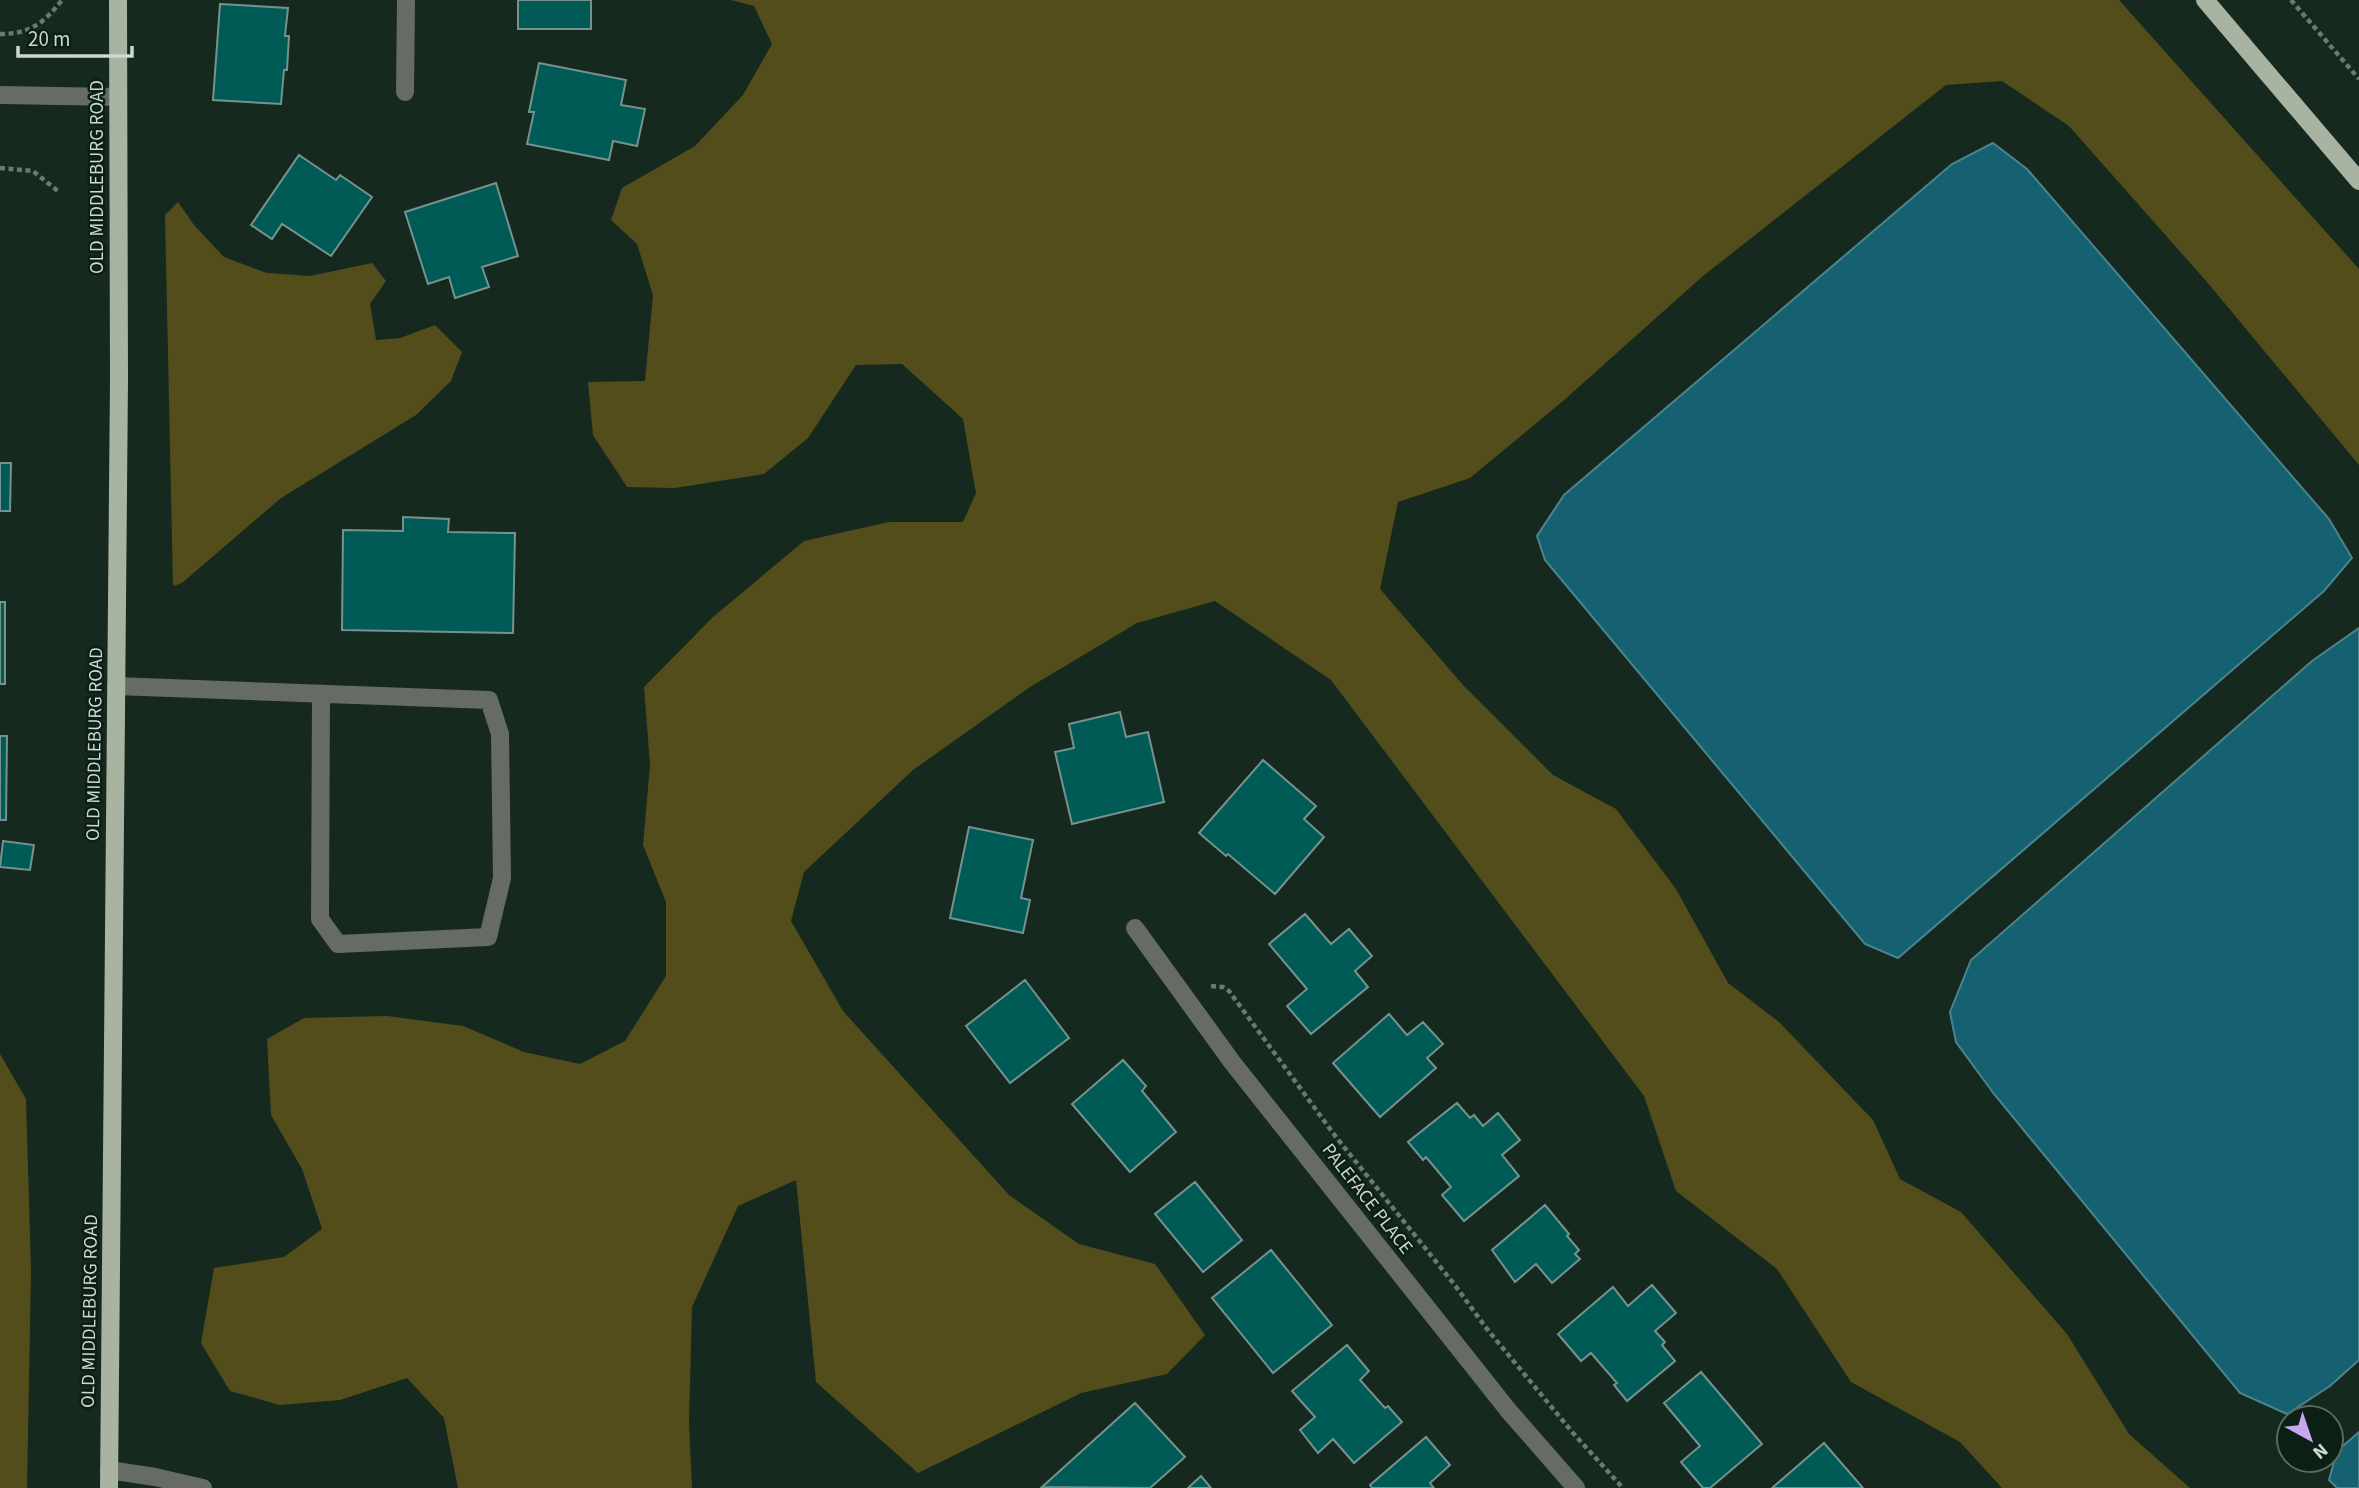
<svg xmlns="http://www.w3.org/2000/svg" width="2359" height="1488" font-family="'Source Sans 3',sans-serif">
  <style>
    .green { fill: #534d1c }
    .water { fill: #156071; stroke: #4c848e; stroke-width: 2 }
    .building { fill: #005b56; stroke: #76928f; stroke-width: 2 }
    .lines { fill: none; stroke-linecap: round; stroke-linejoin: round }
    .path { stroke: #697a70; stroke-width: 4.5; stroke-dasharray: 5 3.5; stroke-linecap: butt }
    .minor { stroke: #666b63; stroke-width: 18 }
    .major { stroke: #a9b3a1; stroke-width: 18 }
    .labels { text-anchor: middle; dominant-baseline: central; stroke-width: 5; stroke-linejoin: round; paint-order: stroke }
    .street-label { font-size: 19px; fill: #ccd8d0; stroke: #0c1f15 }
  </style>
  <rect width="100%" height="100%" fill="#15291e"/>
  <!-- green -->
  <path class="green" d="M 731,0 L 2119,0 L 2359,269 L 2359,465 L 2207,282 L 2069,126 L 2002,81 L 1946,85 L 1703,276 L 1563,401 L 1470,478 L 1398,502 L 1380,589 L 1463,685 L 1553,775 L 1616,809 L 1676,889 L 1728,983 L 1779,1022 L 1873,1120 L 1900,1179 L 1961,1212 L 2067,1334 L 2129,1434 L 2190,1488 L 2002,1488 L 1960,1442 L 1851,1382 L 1777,1269 L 1676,1191 L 1644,1096 L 1331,680 L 1215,601 L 1137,623 L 1030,687 L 913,770 L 804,872 L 791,921 L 843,1011 L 1009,1195 L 1079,1244 L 1155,1264 L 1205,1335 L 1167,1374 L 1081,1393 L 918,1473 L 816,1382 L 796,1180 L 738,1206 L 692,1307 L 689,1422 L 692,1488 L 458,1488 L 444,1418 L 407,1378 L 340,1400 L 280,1405 L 230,1391 L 201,1343 L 214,1268 L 284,1257 L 322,1229 L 302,1169 L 271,1115 L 267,1039 L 304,1018 L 387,1016 L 463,1026 L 524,1052 L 580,1064 L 625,1041 L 666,976 L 666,902 L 643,845 L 650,765 L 644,687 L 713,617 L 804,541 L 889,522 L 963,522 L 976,493 L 963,419 L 902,364 L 856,365 L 808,438 L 764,474 L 675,488 L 627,487 L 593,435 L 588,382 L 645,381 L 653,295 L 637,244 L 611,220 L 622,188 L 695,146 L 743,95 L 772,44 L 754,6 Z
    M 178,202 L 194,225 L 224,257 L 267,273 L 310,276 L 372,263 L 386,281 L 370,304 L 376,340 L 400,338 L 435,325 L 462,352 L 451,381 L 416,415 L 281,498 L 182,583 L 173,586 L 165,215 Z
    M 0,1054 L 26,1099 L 31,1271 L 27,1488 L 0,1488 Z"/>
  <!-- water -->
  <path class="water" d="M 1993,143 L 2027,169 L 2329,519 L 2352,558 L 2324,591 L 1898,958 L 1865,944 L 1545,560 L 1537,536 L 1564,495 L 1952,164 Z
    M 2359,628 L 2359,1360 L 2330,1386 L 2287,1414 L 2240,1393 L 1994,1094 L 1956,1042 L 1950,1012 L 1971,960 L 2312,661 Z
    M 2359,1432 L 2359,1488 L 2337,1488 L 2329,1480 L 2337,1451 Z"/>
  <!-- building -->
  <path class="building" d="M 518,0 L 591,0 L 591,29 L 518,29 Z
    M 220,4 L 288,8 L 285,36 L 289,36 L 287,70 L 284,70 L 281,104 L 213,100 Z
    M 539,63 L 626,80 L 621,105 L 645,109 L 637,146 L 613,141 L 609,160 L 527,144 L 534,112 L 529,112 Z
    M 299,155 L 336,180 L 340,175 L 372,197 L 331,256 L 282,224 L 272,239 L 251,225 Z
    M 496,183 L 518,256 L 482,267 L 489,287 L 455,298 L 449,277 L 428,284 L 405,212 Z
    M 0,463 L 11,463 L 10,511 L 0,511 Z
    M 403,517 L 449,519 L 448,532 L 515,533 L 513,633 L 342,630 L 343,530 L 403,531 Z
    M 0,602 L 5,602 L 5,684 L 0,684 Z
    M 1120,712 L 1126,737 L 1148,732 L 1164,802 L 1072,824 L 1055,752 L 1074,748 L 1069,724 Z
    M 0,736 L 7,736 L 6,820 L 0,820 Z
    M 1263,760 L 1316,806 L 1304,819 L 1324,837 L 1275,894 L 1228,854 L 1226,856 L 1199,833 Z
    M 969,827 L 1033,840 L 1021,898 L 1030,900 L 1023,933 L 950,918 Z
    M 3,841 L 34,845 L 30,870 L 0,867 Z
    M 1305,914 L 1331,944 L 1349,929 L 1372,956 L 1355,971 L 1368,987 L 1311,1034 L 1287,1006 L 1307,989 L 1269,944 Z
    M 1025,980 L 1069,1038 L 1010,1083 L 966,1026 Z
    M 1389,1014 L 1407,1035 L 1423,1022 L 1443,1044 L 1427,1058 L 1436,1068 L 1380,1117 L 1333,1063 Z
    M 1123,1060 L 1146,1086 L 1142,1091 L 1176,1132 L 1130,1172 L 1072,1104 Z
    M 1457,1103 L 1470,1118 L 1474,1115 L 1483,1126 L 1498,1113 L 1520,1140 L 1502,1155 L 1519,1176 L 1464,1221 L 1442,1195 L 1451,1187 L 1426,1157 L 1423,1160 L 1408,1142 Z
    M 1195,1182 L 1242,1240 L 1203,1272 L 1155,1214 Z
    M 1545,1205 L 1569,1234 L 1567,1236 L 1579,1250 L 1575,1254 L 1580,1259 L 1552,1283 L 1536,1264 L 1515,1282 L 1492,1250 Z
    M 1271,1250 L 1332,1325 L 1273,1373 L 1212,1298 Z
    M 1652,1285 L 1676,1313 L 1655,1331 L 1665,1342 L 1662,1345 L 1675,1361 L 1627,1401 L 1614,1385 L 1617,1383 L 1591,1353 L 1581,1361 L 1558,1334 L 1613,1287 L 1628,1306 Z
    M 1347,1345 L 1369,1371 L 1360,1380 L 1385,1408 L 1388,1406 L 1402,1422 L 1354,1463 L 1333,1439 L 1318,1453 L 1300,1430 L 1315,1417 L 1292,1391 Z
    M 1701,1372 L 1762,1444 L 1710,1488 L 1703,1488 L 1681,1462 L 1700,1446 L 1664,1403 Z
    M 1135,1403 L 1185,1457 L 1150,1488 L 1042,1487 Z
    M 1426,1437 L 1450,1465 L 1430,1483 L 1434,1488 L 1372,1488 L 1370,1485 Z
    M 1824,1443 L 1863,1488 L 1772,1488 Z
    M 1201,1476 L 1211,1488 L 1188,1488 Z"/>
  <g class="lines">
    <!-- path -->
    <path class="path" d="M 2291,0 L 2359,79
      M 0,34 C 30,34 44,23 62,0
      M 0,168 L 33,171 L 59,192
      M 1211,986 L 1223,987 L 1229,991 L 1336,1137 L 1454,1284 L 1487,1329 L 1573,1433 L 1623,1488"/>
    <!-- minor -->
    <path class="minor" d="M 405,92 L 406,0
      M 0,95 L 118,97
      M 116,686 L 489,700 L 500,734 L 502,878 L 488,937 L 338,944 L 320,919 L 321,694
      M 1135,928 L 1232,1062 L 1508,1410 L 1576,1488
      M 109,1470 L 155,1477 L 203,1488"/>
    <!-- major -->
    <path class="major" d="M 2205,0 L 2359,181
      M 109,1488 L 119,380 L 118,0"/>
  </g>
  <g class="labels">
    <!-- street labels -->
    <g class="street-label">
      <text transform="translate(97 177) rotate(-90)">OLD MIDDLEBURG ROAD</text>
      <text transform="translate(95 744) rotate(-89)">OLD MIDDLEBURG ROAD</text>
      <text transform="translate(1367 1199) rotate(52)">PALEFACE PLACE</text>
      <text transform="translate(90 1311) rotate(-89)">OLD MIDDLEBURG ROAD</text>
    </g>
  </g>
  <!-- north arrow -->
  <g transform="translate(2310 1439) rotate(140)"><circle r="33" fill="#0c1f15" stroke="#596960" stroke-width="2"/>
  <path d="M0-5L12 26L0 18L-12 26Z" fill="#c6a6f0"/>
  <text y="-10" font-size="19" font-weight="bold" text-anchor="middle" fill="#ccd8d0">N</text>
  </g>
  <!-- scale -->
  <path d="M18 46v10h114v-10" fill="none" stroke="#ccd8d0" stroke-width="3.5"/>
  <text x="28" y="46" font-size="21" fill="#ccd8d0" stroke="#0c1f15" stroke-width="5" paint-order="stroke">20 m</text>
</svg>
